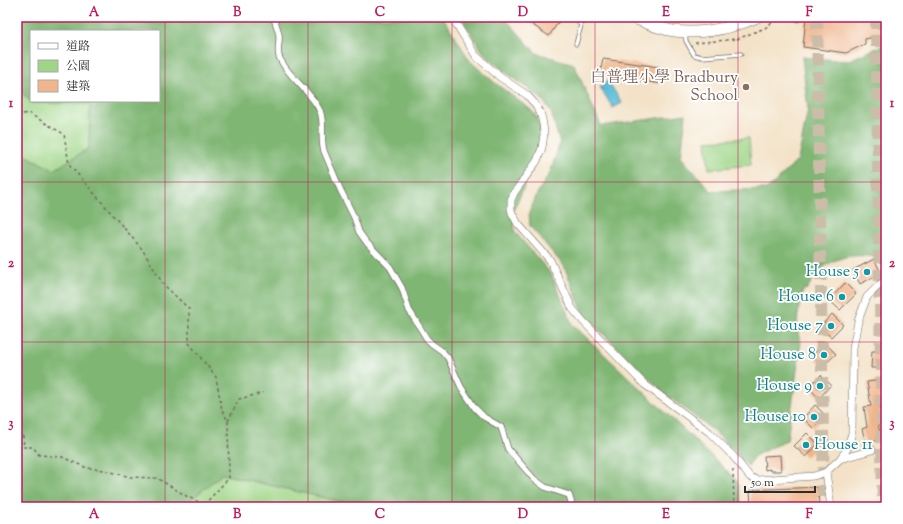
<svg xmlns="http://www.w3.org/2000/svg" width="903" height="524" font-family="'Sorts Mill Goudy','Noto Serif TC',serif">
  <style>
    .green { fill: #9fd586; stroke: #658058 }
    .forest { fill: #7fb673; stroke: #55704f; fill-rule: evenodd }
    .water { fill: #5abcd9; stroke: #427482 }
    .building { fill: #f0b58c }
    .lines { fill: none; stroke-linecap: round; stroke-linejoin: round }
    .trunk-tunnel { stroke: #cbbda8; stroke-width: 12; stroke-dasharray: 12 6; stroke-linecap: butt }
    .service-casing { stroke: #716b62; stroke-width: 5 }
    .pedestrian-casing { stroke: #716b62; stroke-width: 7 }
    .minor-casing { stroke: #716b62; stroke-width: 8 }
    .secondary-casing { stroke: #716b62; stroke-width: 12 }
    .path { stroke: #716b62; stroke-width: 1.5; stroke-dasharray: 3 3; stroke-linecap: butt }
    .service { stroke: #fff; stroke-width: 3.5 }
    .pedestrian { stroke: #fff; stroke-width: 5.5 }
    .minor { stroke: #fff; stroke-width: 7 }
    .secondary { stroke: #fff; stroke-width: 11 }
    .grid { fill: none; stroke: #c2185b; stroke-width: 1; stroke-opacity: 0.55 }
    .education-dot { fill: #8d6e63; stroke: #fff; stroke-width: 1.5 }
    .culture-dot { fill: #0f9aa8; stroke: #fff; stroke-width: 1.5 }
    .labels { text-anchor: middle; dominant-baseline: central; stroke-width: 3.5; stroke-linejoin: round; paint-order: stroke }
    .education-label { font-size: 16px; fill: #785e54; stroke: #fff; text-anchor: end }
    .culture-label { font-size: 16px; fill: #0d838f; stroke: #fff; text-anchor: end }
    .neatline { fill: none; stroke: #c2185b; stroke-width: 1.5 }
    .grid-label { font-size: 13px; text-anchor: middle; font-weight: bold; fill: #c2185b }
  </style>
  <rect width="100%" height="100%" fill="#fff"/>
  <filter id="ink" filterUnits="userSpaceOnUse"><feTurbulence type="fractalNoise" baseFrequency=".025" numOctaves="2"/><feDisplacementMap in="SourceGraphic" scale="8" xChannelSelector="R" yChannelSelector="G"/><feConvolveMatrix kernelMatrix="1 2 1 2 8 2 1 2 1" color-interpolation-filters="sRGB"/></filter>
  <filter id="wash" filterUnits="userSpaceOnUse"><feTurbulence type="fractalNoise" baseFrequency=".012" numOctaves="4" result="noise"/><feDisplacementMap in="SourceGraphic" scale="16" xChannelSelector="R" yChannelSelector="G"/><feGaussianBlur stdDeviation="0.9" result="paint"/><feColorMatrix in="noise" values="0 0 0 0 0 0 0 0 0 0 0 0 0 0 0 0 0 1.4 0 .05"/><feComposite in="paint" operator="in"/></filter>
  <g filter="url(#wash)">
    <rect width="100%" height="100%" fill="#f3e2c7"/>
    <!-- green -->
    <path class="green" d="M 17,88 L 32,103 L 90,103 L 89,148 L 54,170 L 17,151 Z
      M 749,138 L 751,165 L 709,169 L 706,141 Z
      M 222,474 L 364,507 L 182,507 Z"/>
    <!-- forest -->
    <path class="forest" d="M 17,17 L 443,17 L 470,61 L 495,83 L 531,110 L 537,118 L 544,143 L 513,211 L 515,232 L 551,274 L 572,324 L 703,448 L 737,481 L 742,507 L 364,507 L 222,474 L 182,507 L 17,507 L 17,151 L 54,170 L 89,148 L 90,104 L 32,103 L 17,88 ZM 31,31 L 159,31 L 159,101 L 31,101 Z
      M 461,17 L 504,17 L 536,53 L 574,64 L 601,126 L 686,114 L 681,157 L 711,191 L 768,189 L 798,160 L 808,109 L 802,57 L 847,61 L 886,44 L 886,246 L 880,258 C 858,253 836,255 819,271 C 814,276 810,284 807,289 L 803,290 C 800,306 793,327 801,342 L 787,440 L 754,456 L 748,466 L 715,432 L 664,393 L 584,315 L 564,266 L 530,226 L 529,213 L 538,192 L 550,173 L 560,143 L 551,112 L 542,99 L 504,71 L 486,56 L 480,48 Z"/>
    <!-- water -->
    <path class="water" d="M 608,81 L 622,103 L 613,108 L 600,87 Z"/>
    <g id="blocks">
      <!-- building -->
      <path class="building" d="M 521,17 L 562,17 L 549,36 Z
        M 806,17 L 886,17 L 886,34 L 865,39 L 865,44 L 846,53 L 803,47 Z
        M 603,59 L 666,68 L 663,84 L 600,75 Z
        M 874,259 L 881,273 L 860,284 L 853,270 Z
        M 845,283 L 856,294 L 840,310 L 829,300 Z
        M 832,314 L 843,325 L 831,337 L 820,327 Z
        M 825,343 L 836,354 L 823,366 L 812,355 Z
        M 872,351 L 886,351 L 886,368 L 871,368 Z
        M 821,375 L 831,385 L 819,398 L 808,387 Z
        M 882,380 L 884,396 L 879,397 L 882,420 L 877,421 L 882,439 L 866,443 L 862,429 L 867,427 L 864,407 L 871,406 L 867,382 Z
        M 815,405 L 826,416 L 813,428 L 803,418 Z
        M 807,433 L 818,444 L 806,457 L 794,446 Z
        M 780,455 L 781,471 L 770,471 L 770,469 L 765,470 L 764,456 Z
        M 818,487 L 819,507 L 751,507 L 750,490 Z"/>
    </g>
  </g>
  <g filter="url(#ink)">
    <use href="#blocks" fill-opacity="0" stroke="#716b62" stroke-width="1"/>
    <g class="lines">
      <!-- trunk-tunnel -->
      <path class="trunk-tunnel" d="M 817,17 L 824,507
        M 876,17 L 883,507"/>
      <!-- service casing -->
      <g class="service-casing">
        <path id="service" d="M 573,17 L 581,25 L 576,44
          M 658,17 L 664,26
          M 798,20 L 798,17
          M 685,34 L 686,41 L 694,55 L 702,57 L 741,54"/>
      </g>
      <!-- pedestrian casing -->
      <g class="pedestrian-casing">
        <path id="pedestrian" d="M 274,17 C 275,23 278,29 279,35 C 280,43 276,52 280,59 C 290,79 311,91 320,111 C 325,124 320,138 324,151 L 340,189 L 354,217 L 359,232 L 367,243 L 390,267 L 402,288 L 409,310 L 427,339 L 432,344 L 442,351 L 448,358 L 461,387 L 475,408 L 484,417 L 501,427 L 508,449 L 534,479 L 545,487 L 569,495 L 571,501 L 571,507"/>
      </g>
      <!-- minor casing -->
      <g class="minor-casing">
        <path id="minor" d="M 452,17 L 476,56 L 500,77 L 527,95 L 535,104 L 541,115 L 543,124 L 544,134 L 542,148 L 537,161 L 514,193 L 511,200 L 511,209 L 512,213 L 518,224 L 550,260 L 572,308 L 582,320 L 644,384 L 709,432 L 733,456 L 750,477 L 757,480 L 814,476 L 826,472 L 840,459 L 847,449 L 852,433 L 853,348 L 858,321 L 867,297 L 879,285 L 886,280
          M 840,459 L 872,450
          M 826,472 L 831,507
          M 882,507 L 886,506"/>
      </g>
      <!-- secondary casing -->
      <g class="secondary-casing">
        <path id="secondary" d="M 632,17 C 641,21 651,25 661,28 C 690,37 729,30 757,17"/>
      </g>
      <!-- path -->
      <path class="path" d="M 695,43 L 737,39 L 765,28 L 779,17
        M 17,115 L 28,113 L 64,134 L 69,164 L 142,249 L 163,284 L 189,309 L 189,343 L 216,377 L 222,410 L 228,421 L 229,478 L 202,507
        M 228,421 L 239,399 L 263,393
        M 17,433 L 22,435 L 24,439 L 23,447 L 33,447 L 39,455 L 62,457 L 87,468 L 104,470 L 130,477 L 157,478 L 188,497 L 210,507
        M 733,469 L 734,507"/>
      <!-- service -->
      <use href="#service" class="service"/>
      <!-- pedestrian -->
      <use href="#pedestrian" class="pedestrian"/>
      <!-- minor -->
      <use href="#minor" class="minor"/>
      <!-- secondary -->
      <use href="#secondary" class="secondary"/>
    </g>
  </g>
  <!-- grid -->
  <path class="grid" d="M 165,17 L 165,507M 308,17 L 308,507M 452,17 L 452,507M 595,17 L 595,507M 738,17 L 738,507M 17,182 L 886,182M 17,342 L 886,342"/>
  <!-- markers -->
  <circle class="education-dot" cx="746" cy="87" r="4"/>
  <g class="culture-dot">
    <circle cx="867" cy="272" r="4"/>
    <circle cx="842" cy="297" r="4"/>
    <circle cx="831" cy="326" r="4"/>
    <circle cx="824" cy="355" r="4"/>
    <circle cx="820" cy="386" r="4"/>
    <circle cx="814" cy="417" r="4"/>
    <circle cx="806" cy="445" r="4"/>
  </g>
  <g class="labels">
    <!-- education labels -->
    <g class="education-label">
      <text x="738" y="78">白普理小學 Bradbury<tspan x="738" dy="18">School</tspan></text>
    </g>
    <!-- culture labels -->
    <g class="culture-label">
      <text x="859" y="272">House 5</text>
      <text x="834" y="297">House 6</text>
      <text x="823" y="326">House 7</text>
      <text x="816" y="355">House 8</text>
      <text x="812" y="386">House 9</text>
      <text x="806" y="417">House 10</text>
      <text x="814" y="445" text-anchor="start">House 11</text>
    </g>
  </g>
  <!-- margin -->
  <rect width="903" height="524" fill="none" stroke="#fff" stroke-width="44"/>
  <!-- legend -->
  <rect x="30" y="30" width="130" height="72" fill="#ffffff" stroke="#aaaaaa"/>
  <rect x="38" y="43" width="20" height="6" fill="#ffffff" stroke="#aaaaaa"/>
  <text x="66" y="50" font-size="12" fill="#2b2b2b">道路</text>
  <rect x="38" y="60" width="20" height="12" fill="#9fd586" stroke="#aaaaaa"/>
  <text x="66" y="70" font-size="12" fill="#2b2b2b">公園</text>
  <rect x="38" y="80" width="20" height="12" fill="#f0b58c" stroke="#aaaaaa"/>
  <text x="66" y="90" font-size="12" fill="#2b2b2b">建築</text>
  <!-- scale -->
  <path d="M745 486v6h70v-6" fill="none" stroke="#2b2b2b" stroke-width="2"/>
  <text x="751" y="486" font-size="12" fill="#2b2b2b" stroke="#ffffff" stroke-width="3" paint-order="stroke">50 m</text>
  <rect x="22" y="22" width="859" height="480" class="neatline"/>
  <g class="grid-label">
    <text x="94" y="16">A</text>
    <text x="237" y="16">B</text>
    <text x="380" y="16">C</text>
    <text x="523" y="16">D</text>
    <text x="666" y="16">E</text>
    <text x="809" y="16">F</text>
    <text x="11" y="107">1</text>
    <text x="892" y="107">1</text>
    <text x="11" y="267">2</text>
    <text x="892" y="267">2</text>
    <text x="11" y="427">3</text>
    <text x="892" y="427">3</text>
    <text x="94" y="518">A</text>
    <text x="237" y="518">B</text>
    <text x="380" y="518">C</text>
    <text x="523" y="518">D</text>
    <text x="666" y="518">E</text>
    <text x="809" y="518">F</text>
  </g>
</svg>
